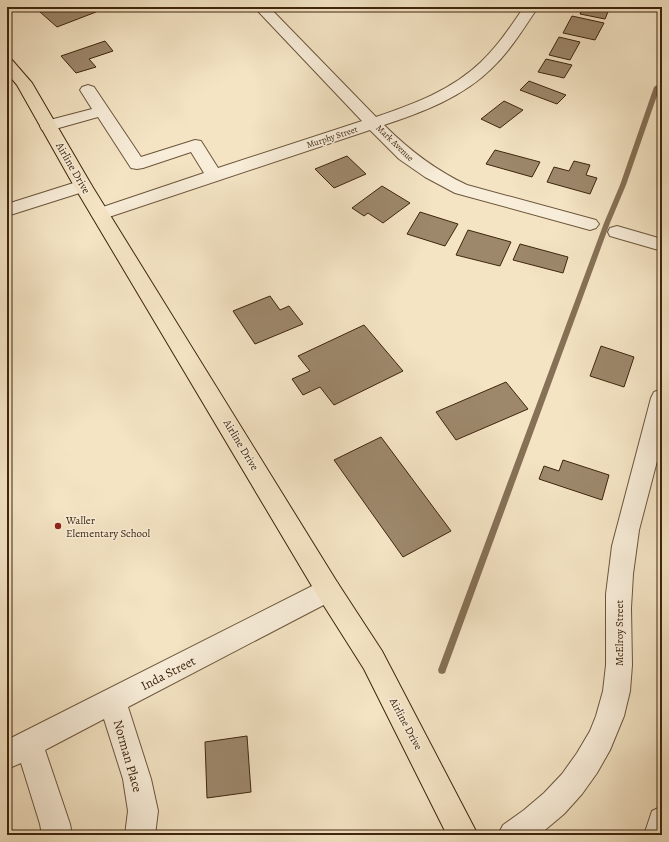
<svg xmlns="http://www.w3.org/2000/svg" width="669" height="842" font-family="Alegreya,serif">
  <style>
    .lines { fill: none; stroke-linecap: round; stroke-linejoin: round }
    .stream { fill: #867156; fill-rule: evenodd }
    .building { fill: #9d886c; stroke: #3e250d }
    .minor-casing { stroke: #6c553b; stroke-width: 2 }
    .major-casing { stroke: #3e250d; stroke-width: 2 }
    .minor { fill: #f8edd9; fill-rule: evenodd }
    .major { fill: #f4e4c4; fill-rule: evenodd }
    .poi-dot { fill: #8f2418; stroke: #f8edd9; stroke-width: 1.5 }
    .labels { text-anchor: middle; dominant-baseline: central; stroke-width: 3; stroke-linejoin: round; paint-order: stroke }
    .far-street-label { font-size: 9px; fill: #3e250d; stroke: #f8edd9 }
    .street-label { font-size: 11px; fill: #3e250d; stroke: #f8edd9 }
    .poi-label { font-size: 11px; fill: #3e250d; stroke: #f8edd9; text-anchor: start }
    .near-street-label { font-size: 13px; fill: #3e250d; stroke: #f8edd9 }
  </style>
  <rect width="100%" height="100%" fill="#f4e4c4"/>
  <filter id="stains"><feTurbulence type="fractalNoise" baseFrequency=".005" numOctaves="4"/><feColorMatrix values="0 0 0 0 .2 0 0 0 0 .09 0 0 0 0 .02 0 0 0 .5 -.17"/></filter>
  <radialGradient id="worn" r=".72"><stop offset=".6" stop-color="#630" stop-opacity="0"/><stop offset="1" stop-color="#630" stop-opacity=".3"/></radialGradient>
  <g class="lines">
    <!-- stream -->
    <path class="stream" d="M 657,85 L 660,87 L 626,185 L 610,223 L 446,670 L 445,673 L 442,674 L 439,673 L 438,670 L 604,223 L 620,185 L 654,87 Z"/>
  </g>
  <!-- building -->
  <path class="building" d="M 53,7 L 90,7 L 96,12 L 57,27 L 40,12 Z
    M 583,7 L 610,7 L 605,19 L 580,14 Z
    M 572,16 L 604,23 L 595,40 L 563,33 Z
    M 559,37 L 580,42 L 570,60 L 549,55 Z
    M 105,41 L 113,51 L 89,59 L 96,67 L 76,73 L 61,56 Z
    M 546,59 L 572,65 L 564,78 L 538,72 Z
    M 529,81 L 566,95 L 557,104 L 520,90 Z
    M 504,101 L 523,110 L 500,128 L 481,119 Z
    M 495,150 L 540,162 L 532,177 L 486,164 Z
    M 347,156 L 366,174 L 334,188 L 315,169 Z
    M 574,161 L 590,165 L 586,175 L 597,178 L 590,194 L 547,182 L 554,167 L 569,171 Z
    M 382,186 L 410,203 L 383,223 L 368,213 L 364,216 L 352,208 Z
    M 420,212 L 458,224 L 445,246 L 407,234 Z
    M 468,230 L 511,242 L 500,266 L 456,255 Z
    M 520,244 L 568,257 L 563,273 L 513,260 Z
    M 270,296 L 280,310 L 289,306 L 303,324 L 255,344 L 233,311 Z
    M 364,325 L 403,371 L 334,405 L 320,387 L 303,395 L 292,379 L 310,371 L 298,356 Z
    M 601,346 L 634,357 L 624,387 L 590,376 Z
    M 506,382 L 528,409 L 456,440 L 436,412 Z
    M 381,437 L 451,531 L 403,557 L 334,460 Z
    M 563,460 L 609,475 L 602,500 L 539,479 L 544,466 L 559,471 Z
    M 247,736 L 251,792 L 207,798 L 205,742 Z"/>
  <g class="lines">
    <!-- minor casing -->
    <g class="minor-casing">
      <path id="minor" d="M 254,7 L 269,7 L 376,117 C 414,104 452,90 481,62 C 498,46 511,26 524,7 L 538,7 C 524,28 510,51 492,68 C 463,97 423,112 384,125 C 409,150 435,170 467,185 L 596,220 L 599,224 L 596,228 L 590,230 L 455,193 L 425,177 L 399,159 L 370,130 L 100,220 L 94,218 L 91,214 L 94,210 L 204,173 L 191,152 L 143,168 L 137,169 L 131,168 L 98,117 L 48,131 L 42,130 L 40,126 L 42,122 L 92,109 L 80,90 L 82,87 L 88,85 L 94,87 L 141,157 L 195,140 L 201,141 L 218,168 L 362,121 Z
        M 83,180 L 89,182 L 92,186 L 89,190 L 7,216 L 7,204 Z
        M 617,226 L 662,239 L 662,251 L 610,236 L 608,232 L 610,228 Z
        M 662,389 L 662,442 L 639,530 L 633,574 L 631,608 L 632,665 L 630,691 L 624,716 L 610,750 L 597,773 L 582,794 L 564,814 L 539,835 L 498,835 L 503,825 L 524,810 L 544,793 L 562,774 L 577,753 L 590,731 L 596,716 L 603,691 L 606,665 L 606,594 L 612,546 L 651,398 L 654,392 Z
        M 328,578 L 337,582 L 341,590 L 337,598 L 128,707 L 151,779 L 158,811 L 155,835 L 125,835 L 128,811 L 123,779 L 104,719 L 45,750 L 70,824 L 72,835 L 42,835 L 40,824 L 21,763 L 7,769 L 7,740 Z
        M 662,806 L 662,835 L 644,835 L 652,811 Z"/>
    </g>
    <!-- major casing -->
    <g class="major-casing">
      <path id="major" d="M 7,58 L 12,60 L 32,83 L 92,186 L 337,582 L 382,651 L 478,835 L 447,835 L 364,669 L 319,598 L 74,186 L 17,85 L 7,73 Z"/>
    </g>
    <!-- minor -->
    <use href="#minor" class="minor"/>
    <!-- major -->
    <use href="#major" class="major"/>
  </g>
  <!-- markers -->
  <circle class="poi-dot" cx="58" cy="526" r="4"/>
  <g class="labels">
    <!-- far-street labels -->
    <g class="far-street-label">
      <text transform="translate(332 137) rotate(-18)">Murphy Street</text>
      <text transform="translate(395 143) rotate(44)">Mark Avenue</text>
    </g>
    <!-- street labels -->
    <g class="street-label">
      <text transform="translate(73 168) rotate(60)">Airline Drive</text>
      <text transform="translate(241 445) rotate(59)">Airline Drive</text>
      <text transform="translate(619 633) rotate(-90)">McElroy Street</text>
      <text transform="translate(406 724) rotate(62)">Airline Drive</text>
    </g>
    <!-- poi labels -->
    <g class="poi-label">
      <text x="66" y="520">Waller<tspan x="66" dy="13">Elementary School</tspan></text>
    </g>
    <!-- near-street labels -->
    <g class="near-street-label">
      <text transform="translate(168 673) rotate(-27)">Inda Street</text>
      <text transform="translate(128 756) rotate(74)">Norman Place</text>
    </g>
  </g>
  <!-- margin -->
  <rect width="669" height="842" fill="none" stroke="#f4e4c4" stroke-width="24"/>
  <rect x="8" y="8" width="653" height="826" fill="none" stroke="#3e250d" stroke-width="2"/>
  <rect x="12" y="12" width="645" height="818" fill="none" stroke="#3e250d"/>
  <rect width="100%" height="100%" filter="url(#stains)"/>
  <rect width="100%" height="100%" fill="url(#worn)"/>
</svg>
